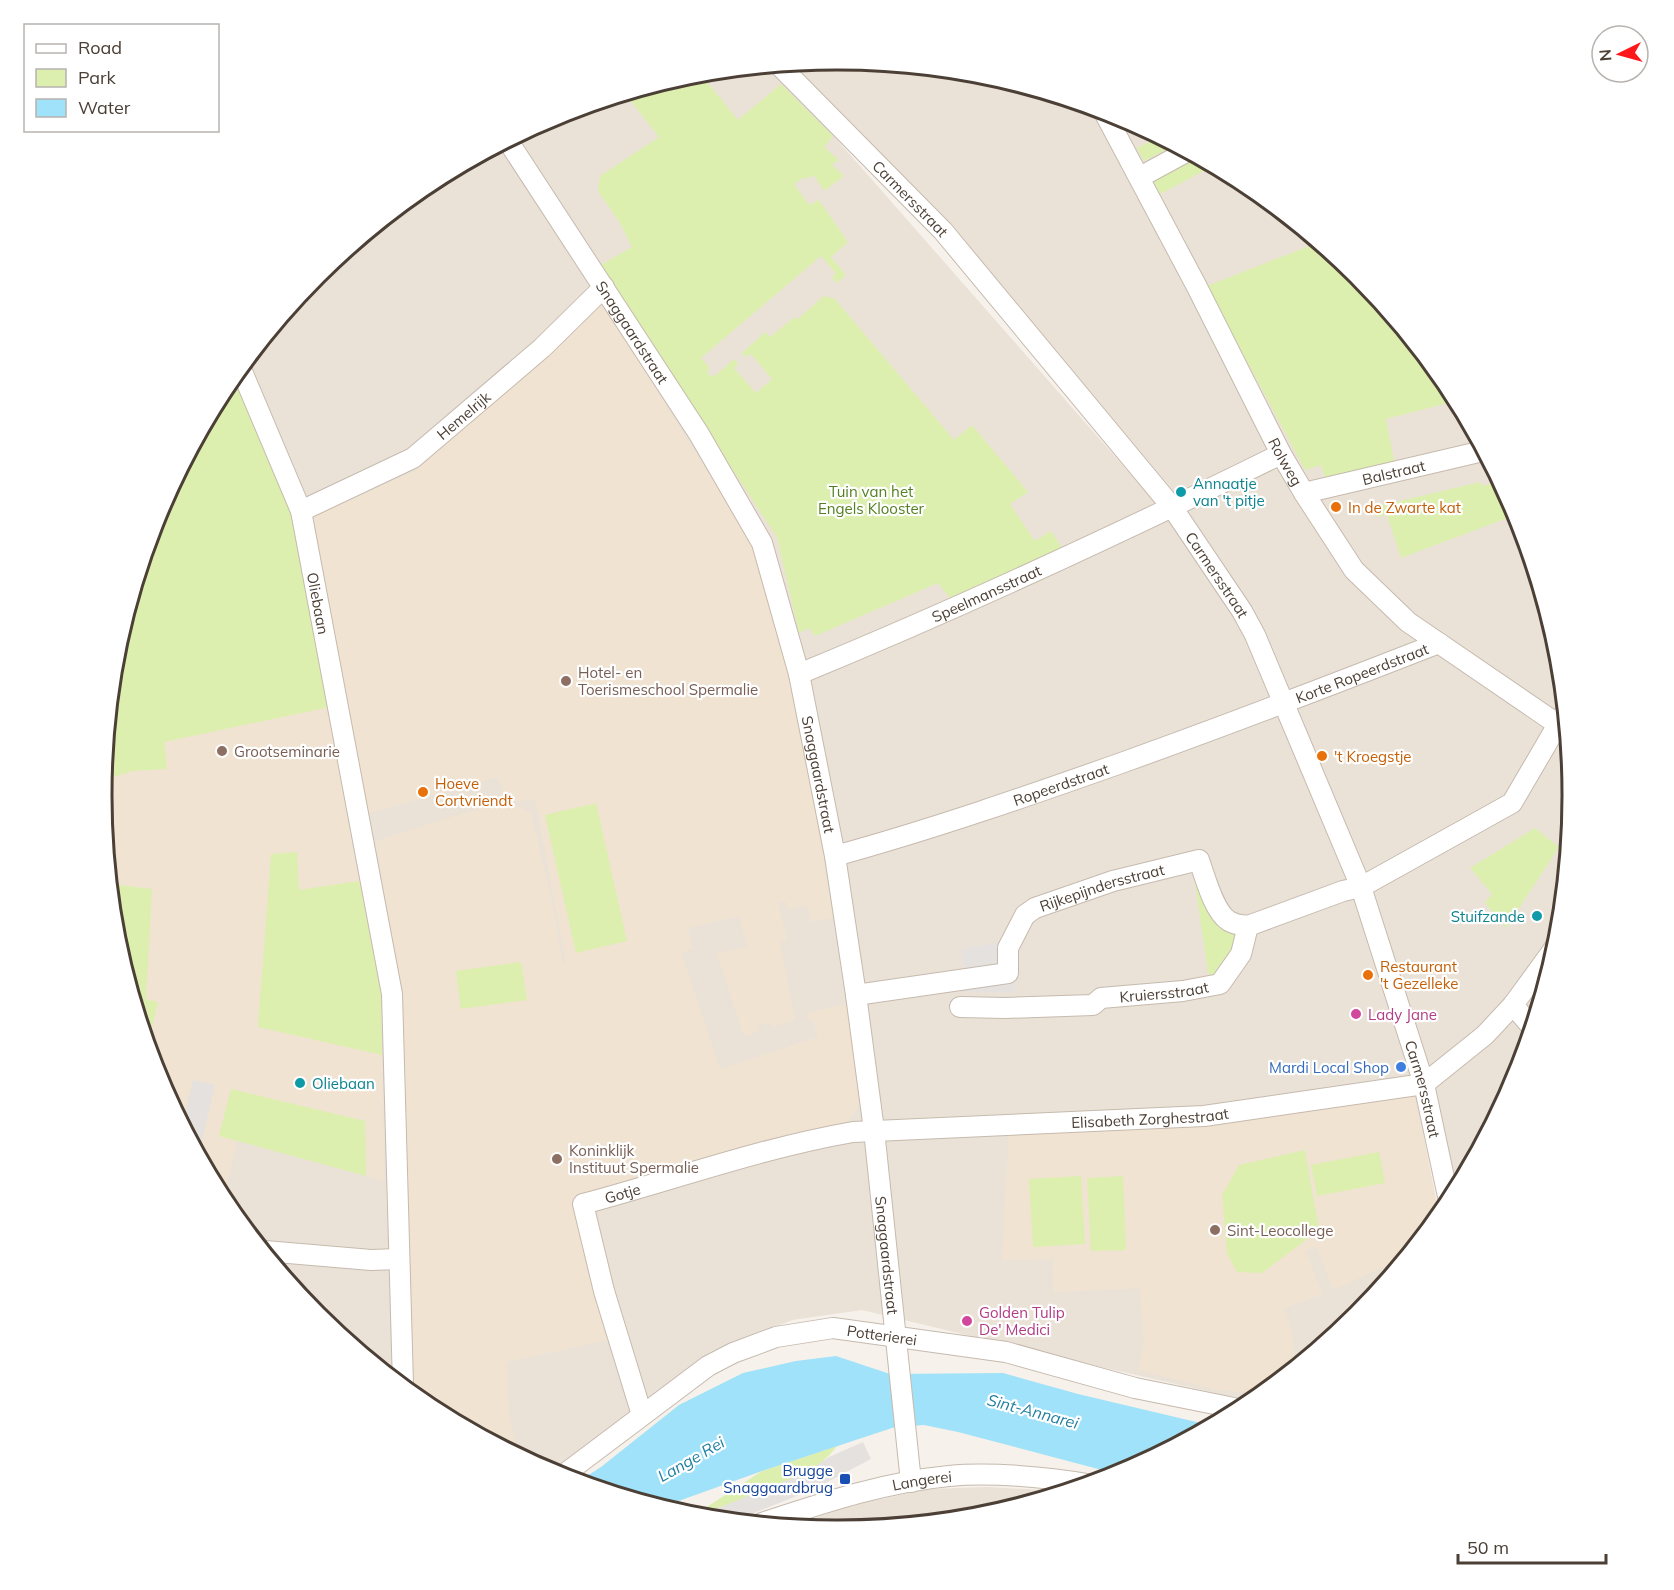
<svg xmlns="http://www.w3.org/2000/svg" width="1674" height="1590" font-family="Mulish,sans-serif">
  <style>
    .residential { fill: #ebe2d7 }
    .education { fill: #f1e3d2; fill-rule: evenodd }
    .green { fill: #dcefae }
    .parking { fill: #e5e1de }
    .water { fill: #a0e2f9 }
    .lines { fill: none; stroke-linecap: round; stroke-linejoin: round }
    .minor-casing { stroke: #c6baae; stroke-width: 22 }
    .minor { stroke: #fff; stroke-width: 20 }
    .culture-dot { fill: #0f9aa8; stroke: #fff; stroke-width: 2 }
    .food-dot { fill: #e8710a; stroke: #fff; stroke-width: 2 }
    .education-dot { fill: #8d6e63; stroke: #fff; stroke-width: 2 }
    .hotel-dot { fill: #d1479c; stroke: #fff; stroke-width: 2 }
    .shop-dot { fill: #3f7fe0; stroke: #fff; stroke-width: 2 }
    .transit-dot { fill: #1a4fb4; stroke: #fff; stroke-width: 2 }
    .labels { text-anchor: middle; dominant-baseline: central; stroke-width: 4.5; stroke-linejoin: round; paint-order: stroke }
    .street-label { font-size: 15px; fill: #4c4036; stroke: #fff }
    .culture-label { font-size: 15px; fill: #0d838f; stroke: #fff; text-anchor: start }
    .park-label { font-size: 15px; fill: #548021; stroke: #fff }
    .food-label { font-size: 15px; fill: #c56008; stroke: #fff; text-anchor: start }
    .education-label { font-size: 15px; fill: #785e54; stroke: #fff; text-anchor: start }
    .hotel-label { font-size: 15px; fill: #b23c85; stroke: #fff; text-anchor: start }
    .shop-label { font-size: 15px; fill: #366cbe; stroke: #fff; text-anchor: end }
    .transit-label { font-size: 15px; fill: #164399; stroke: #fff; text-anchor: end }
    .water-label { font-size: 16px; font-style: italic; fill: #1e7fa2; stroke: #fff }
    .rim { fill: none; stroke: #4c4036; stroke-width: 3 }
  </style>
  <rect width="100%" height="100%" fill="#f6f1ea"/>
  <!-- residential -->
  <path class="residential" d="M 837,60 L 981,74 L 1119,116 L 1246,184 L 1357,276 L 1448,387 L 1516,514 L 1558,652 L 1572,795 L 1558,939 L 1516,1077 L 1455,1190 L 1290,702 L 1178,505 L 950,223 L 787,65 Z
    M 767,67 L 802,100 L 1162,510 L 1246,635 L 1352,888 L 1414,1087 L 1439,1215 L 1356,1315 L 1254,1399 L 1224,1395 L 1114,1370 L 862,1310 L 792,1320 L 717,1350 L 641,1406 L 577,1457 L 548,1470 L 428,1406 L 317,1314 L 226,1203 L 158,1076 L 116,938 L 102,795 L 116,651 L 158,513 L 226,386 L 318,275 L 429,184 L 556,116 L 694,74 Z
    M 988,1487 L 1061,1491 L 980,1516 L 837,1530 L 792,1526 L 849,1506 L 929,1489 Z"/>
  <!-- education -->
  <path class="education" d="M 601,303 L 752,542 L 791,668 L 792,694 L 822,846 L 833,918 L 811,922 L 808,905 L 788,909 L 786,901 L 778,903 L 787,939 L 780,942 L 795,1020 L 772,1027 L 770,1022 L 758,1026 L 759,1031 L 744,1036 L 717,954 L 748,947 L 739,916 L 688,928 L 692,949 L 681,952 L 720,1069 L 818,1037 L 813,1020 L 809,1021 L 807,1013 L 847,1004 L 860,1103 L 848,1121 L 574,1196 L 612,1339 L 507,1362 L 509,1413 L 517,1453 L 428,1406 L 408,1389 L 399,991 L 376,841 L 506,800 L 498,777 L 365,814 L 311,517 L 415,471 ZM 535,800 L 566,963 L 563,964 L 550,893 L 531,813 L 506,801 Z
    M 234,377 L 330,707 L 351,841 L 381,990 L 384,1181 L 238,1140 L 223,1198 L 158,1076 L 116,938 L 102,795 L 116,651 L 158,513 L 226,386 Z
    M 1413,1091 L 1439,1214 L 1404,1257 L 1333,1290 L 1317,1247 L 1306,1251 L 1322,1295 L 1284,1308 L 1292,1332 L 1295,1365 L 1260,1394 L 1218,1390 L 1138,1370 L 1144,1345 L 1140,1288 L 1054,1292 L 1053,1259 L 1002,1260 L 1009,1134 Z"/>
  <!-- green -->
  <path class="green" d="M 700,73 L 738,120 L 781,84 L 833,136 L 824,147 L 839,160 L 832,165 L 844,176 L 824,191 L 814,175 L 807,179 L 805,177 L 794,184 L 809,205 L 819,200 L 848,242 L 831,257 L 846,275 L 837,283 L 832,277 L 836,273 L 821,256 L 701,358 L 710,368 L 707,371 L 710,376 L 716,375 L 734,359 L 738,364 L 734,368 L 756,393 L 772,379 L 751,354 L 746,357 L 742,353 L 765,332 L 770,337 L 795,317 L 798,319 L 825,295 L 826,297 L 834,298 L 954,440 L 972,425 L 1028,492 L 1010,504 L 1035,541 L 1051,531 L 1062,548 L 950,598 L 938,583 L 815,636 L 809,628 L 799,633 L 777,537 L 669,373 L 601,265 L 632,247 L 620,223 L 598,191 L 600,176 L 659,137 L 626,95 Z
    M 1159,137 L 1174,146 L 1144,161 L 1137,148 Z
    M 1197,158 L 1213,166 L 1160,194 L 1153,181 Z
    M 1317,243 L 1357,276 L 1448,387 L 1456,401 L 1386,419 L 1394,461 L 1325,478 L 1321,465 L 1305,470 L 1207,286 Z
    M 234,377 L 293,508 L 330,707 L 164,742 L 167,769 L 133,771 L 103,780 L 116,651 L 158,513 L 226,386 Z
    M 1498,480 L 1510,502 L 1513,516 L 1401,558 L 1387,515 L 1376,517 L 1374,507 L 1481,482 L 1482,486 L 1494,483 L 1494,481 Z
    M 596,803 L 627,941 L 576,953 L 545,815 Z
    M 1535,828 L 1559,847 L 1506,928 L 1485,903 L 1492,894 L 1470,868 Z
    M 297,852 L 299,890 L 359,881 L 381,990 L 382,1055 L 258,1027 L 271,854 Z
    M 1194,876 L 1237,933 L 1233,956 L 1217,975 L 1211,975 L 1208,973 Z
    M 111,884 L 152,889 L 146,999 L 158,1002 L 150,1035 L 145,1034 L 116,938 Z
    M 521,962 L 527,1000 L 461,1009 L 456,971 Z
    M 231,1089 L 365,1121 L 366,1176 L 219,1136 Z
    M 1305,1150 L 1319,1230 L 1262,1273 L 1237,1272 L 1227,1254 L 1222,1195 L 1239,1165 Z
    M 1379,1152 L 1385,1183 L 1317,1196 L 1311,1165 Z
    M 1081,1176 L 1085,1244 L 1033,1247 L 1029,1179 Z
    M 1123,1176 L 1126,1250 L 1091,1251 L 1087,1178 Z
    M 837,1446 C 807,1487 742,1496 698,1516 L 693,1516 L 762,1471 Z"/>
  <!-- parking -->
  <path class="parking" d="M 1009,940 L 1015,944 L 1015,992 L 961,992 L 964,973 L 962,949 Z
    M 193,1080 L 215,1085 L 199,1153 L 183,1123 Z
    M 863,1442 L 871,1459 L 812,1490 L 736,1520 L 698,1516 L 805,1473 L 829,1457 Z"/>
  <!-- water -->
  <path class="water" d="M 836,1356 L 890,1374 L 1003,1373 L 1078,1394 L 1209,1425 L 1117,1474 L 958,1432 L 924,1425 L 895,1427 L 762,1471 L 673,1503 L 670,1509 L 579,1481 L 601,1467 L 679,1405 L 743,1373 L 796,1361 Z"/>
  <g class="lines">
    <!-- minor casing -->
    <g class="minor-casing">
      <g id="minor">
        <path id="s1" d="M 780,66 L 943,231 L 1172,507 L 1242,611 L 1255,635 L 1361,887 L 1424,1084 L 1449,1201"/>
        <path id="s2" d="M 1104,112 L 1197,287 L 1281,454 L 1304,493 L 1354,570 L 1408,622 L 1566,730"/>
        <path id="s3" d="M 508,141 L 699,434 L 762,543 L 799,674 L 835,856 L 856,995 L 874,1130 L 911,1482"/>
        <path d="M 1140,177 L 1186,152"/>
        <path id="s4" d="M 241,369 L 301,511 L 392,994 L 403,1385"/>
        <path id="s5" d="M 1304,493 L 1483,451"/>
        <path id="s6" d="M 301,511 L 413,458 L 542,348 L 604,287"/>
        <path id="s7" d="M 799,674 C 962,607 1123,532 1281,454"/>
        <path id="s8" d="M 835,856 C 933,829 1028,796 1124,762 C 1230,724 1334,684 1439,643"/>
        <path id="s9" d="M 856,995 L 1008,973 L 1008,948 L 1025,915 L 1035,908 L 1113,881 L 1199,860 C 1205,877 1214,912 1229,921 C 1235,925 1242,925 1248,926"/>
        <path d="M 1513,1005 L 1531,1026"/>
        <path id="s10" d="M 960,1007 L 1005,1008 L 1093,1005 L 1101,998 L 1183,991 L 1220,984 L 1241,954 L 1248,926 L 1343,891 L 1361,887 L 1512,803 L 1564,714"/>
        <path d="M 265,1251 L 371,1260 L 399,1259"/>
        <path id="s11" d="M 642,1415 L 604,1291 L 583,1204 C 673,1180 761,1148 853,1132 L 1204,1116 L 1424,1084 L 1485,1035 L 1513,1005 L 1556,946"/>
        <path id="s12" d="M 562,1476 L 708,1366 L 733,1353 L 776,1337 L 833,1328 L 1006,1352 L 1135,1388 L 1239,1409"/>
        <path id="s13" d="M 762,1523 C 823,1503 885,1482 949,1476 C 990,1472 1047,1477 1087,1484"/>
      </g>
    </g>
    <!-- minor -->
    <use href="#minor" class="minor"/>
  </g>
  <!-- markers -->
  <g class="culture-dot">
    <circle cx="1181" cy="492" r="6"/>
    <circle cx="1537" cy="916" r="6"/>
    <circle cx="300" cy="1083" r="6"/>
  </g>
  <g class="food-dot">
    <circle cx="1336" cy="507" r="6"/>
    <circle cx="1322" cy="756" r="6"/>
    <circle cx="423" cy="792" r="6"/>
    <circle cx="1368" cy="975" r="6"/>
  </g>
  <g class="education-dot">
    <circle cx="566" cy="681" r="6"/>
    <circle cx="222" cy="751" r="6"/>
    <circle cx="557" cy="1159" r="6"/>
    <circle cx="1215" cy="1230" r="6"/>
  </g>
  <g class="hotel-dot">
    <circle cx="1356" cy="1014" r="6"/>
    <circle cx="967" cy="1321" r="6"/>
  </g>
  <circle class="shop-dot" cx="1401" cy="1067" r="6"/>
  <rect class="transit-dot" x="839" y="1473" width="12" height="12" rx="3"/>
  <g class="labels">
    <!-- street labels -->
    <g class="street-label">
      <text stroke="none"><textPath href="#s1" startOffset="186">Carmersstraat</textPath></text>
      <text stroke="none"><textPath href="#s3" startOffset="228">Snaggaardstraat</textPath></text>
      <text stroke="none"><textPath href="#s6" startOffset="190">Hemelrijk</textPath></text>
      <text stroke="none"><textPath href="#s2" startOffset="394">Rolweg</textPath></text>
      <text stroke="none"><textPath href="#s5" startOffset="92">Balstraat</textPath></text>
      <text stroke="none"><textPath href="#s1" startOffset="672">Carmersstraat</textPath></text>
      <text stroke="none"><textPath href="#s7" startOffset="204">Speelmansstraat</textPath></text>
      <text stroke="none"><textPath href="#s4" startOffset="248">Oliebaan</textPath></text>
      <text stroke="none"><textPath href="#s8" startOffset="558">Korte Ropeerdstraat</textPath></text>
      <text stroke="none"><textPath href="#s3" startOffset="714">Snaggaardstraat</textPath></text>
      <text stroke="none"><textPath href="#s8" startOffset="237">Ropeerdstraat</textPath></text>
      <text stroke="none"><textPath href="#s9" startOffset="298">Rijkepijndersstraat</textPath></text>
      <text stroke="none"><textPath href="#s10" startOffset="207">Kruiersstraat</textPath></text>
      <text stroke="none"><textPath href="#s1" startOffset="1228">Carmersstraat</textPath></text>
      <text stroke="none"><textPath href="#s11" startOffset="796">Elisabeth Zorghestraat</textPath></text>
      <text stroke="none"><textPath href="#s11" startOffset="260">Gotje</textPath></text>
      <text stroke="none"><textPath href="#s3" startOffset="1200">Snaggaardstraat</textPath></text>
      <text stroke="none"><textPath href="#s12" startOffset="364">Potterierei</textPath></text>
      <text stroke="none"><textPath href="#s13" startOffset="166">Langerei</textPath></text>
    </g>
    <!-- culture labels -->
    <g class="culture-label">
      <text x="1193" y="483">Annaatje<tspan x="1193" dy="17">van 't pitje</tspan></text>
      <text x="1525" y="916" text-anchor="end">Stuifzande</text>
      <text x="312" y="1083">Oliebaan</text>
    </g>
    <!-- park labels -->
    <g class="park-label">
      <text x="871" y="491">Tuin van het<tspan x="871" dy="17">Engels Klooster</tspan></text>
    </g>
    <!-- food labels -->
    <g class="food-label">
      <text x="1348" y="507">In de Zwarte kat</text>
      <text x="1334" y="756">'t Kroegstje</text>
      <text x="435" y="783">Hoeve<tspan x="435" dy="17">Cortvriendt</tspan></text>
      <text x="1380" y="966">Restaurant<tspan x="1380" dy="17">'t Gezelleke</tspan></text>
    </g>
    <!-- education labels -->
    <g class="education-label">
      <text x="578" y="672">Hotel- en<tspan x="578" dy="17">Toerismeschool Spermalie</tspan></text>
      <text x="234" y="751">Grootseminarie</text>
      <text x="569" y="1150">Koninklijk<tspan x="569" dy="17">Instituut Spermalie</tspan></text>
      <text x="1227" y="1230">Sint-Leocollege</text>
    </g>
    <!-- hotel labels -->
    <g class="hotel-label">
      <text x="1368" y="1014">Lady Jane</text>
      <text x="979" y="1312">Golden Tulip<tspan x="979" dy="17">De' Medici</tspan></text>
    </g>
    <!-- shop labels -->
    <g class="shop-label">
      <text x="1389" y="1067">Mardi Local Shop</text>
    </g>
    <!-- transit labels -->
    <g class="transit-label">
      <text x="833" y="1470">Brugge<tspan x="833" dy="17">Snaggaardbrug</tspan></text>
    </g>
    <!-- water labels -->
    <g class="water-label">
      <text transform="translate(1033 1411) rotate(15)">Sint-Annarei</text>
      <text transform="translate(691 1459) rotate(-30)">Lange Rei</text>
    </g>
  </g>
  <!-- crop -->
  <path d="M0 0H1674V1590H0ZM836 70H838A724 724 0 0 1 1562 794V796A724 724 0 0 1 838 1520H836A724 724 0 0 1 112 796V794A724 724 0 0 1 836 70Z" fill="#fff" fill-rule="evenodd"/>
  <path class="rim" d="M836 70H838A724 724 0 0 1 1562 794V796A724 724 0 0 1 838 1520H836A724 724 0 0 1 112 796V794A724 724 0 0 1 836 70Z"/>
  <!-- legend -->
  <rect x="24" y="24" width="195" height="108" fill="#ffffff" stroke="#b7b3af" stroke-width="1.5"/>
  <rect x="36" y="44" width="30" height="9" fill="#ffffff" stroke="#b7b3af" stroke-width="1.5"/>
  <text x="78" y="54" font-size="18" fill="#4c4036">Road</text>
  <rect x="36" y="69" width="30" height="18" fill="#dcefae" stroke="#b7b3af" stroke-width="1.5"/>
  <text x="78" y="84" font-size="18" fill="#4c4036">Park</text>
  <rect x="36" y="99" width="30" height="18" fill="#a0e2f9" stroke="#b7b3af" stroke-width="1.5"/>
  <text x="78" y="114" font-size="18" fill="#4c4036">Water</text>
  <!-- north arrow -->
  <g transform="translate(1620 54) rotate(265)"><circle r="28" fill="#ffffff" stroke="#b7b3af" stroke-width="1.5"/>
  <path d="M0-4.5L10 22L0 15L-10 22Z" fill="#ff1819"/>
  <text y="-9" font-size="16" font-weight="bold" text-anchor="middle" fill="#4c4036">N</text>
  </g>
  <!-- scale -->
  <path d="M1458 1554v9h148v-9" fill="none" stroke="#4c4036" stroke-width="3"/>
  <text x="1467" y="1554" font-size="18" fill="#4c4036" stroke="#ffffff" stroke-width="4.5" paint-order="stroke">50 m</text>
</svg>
